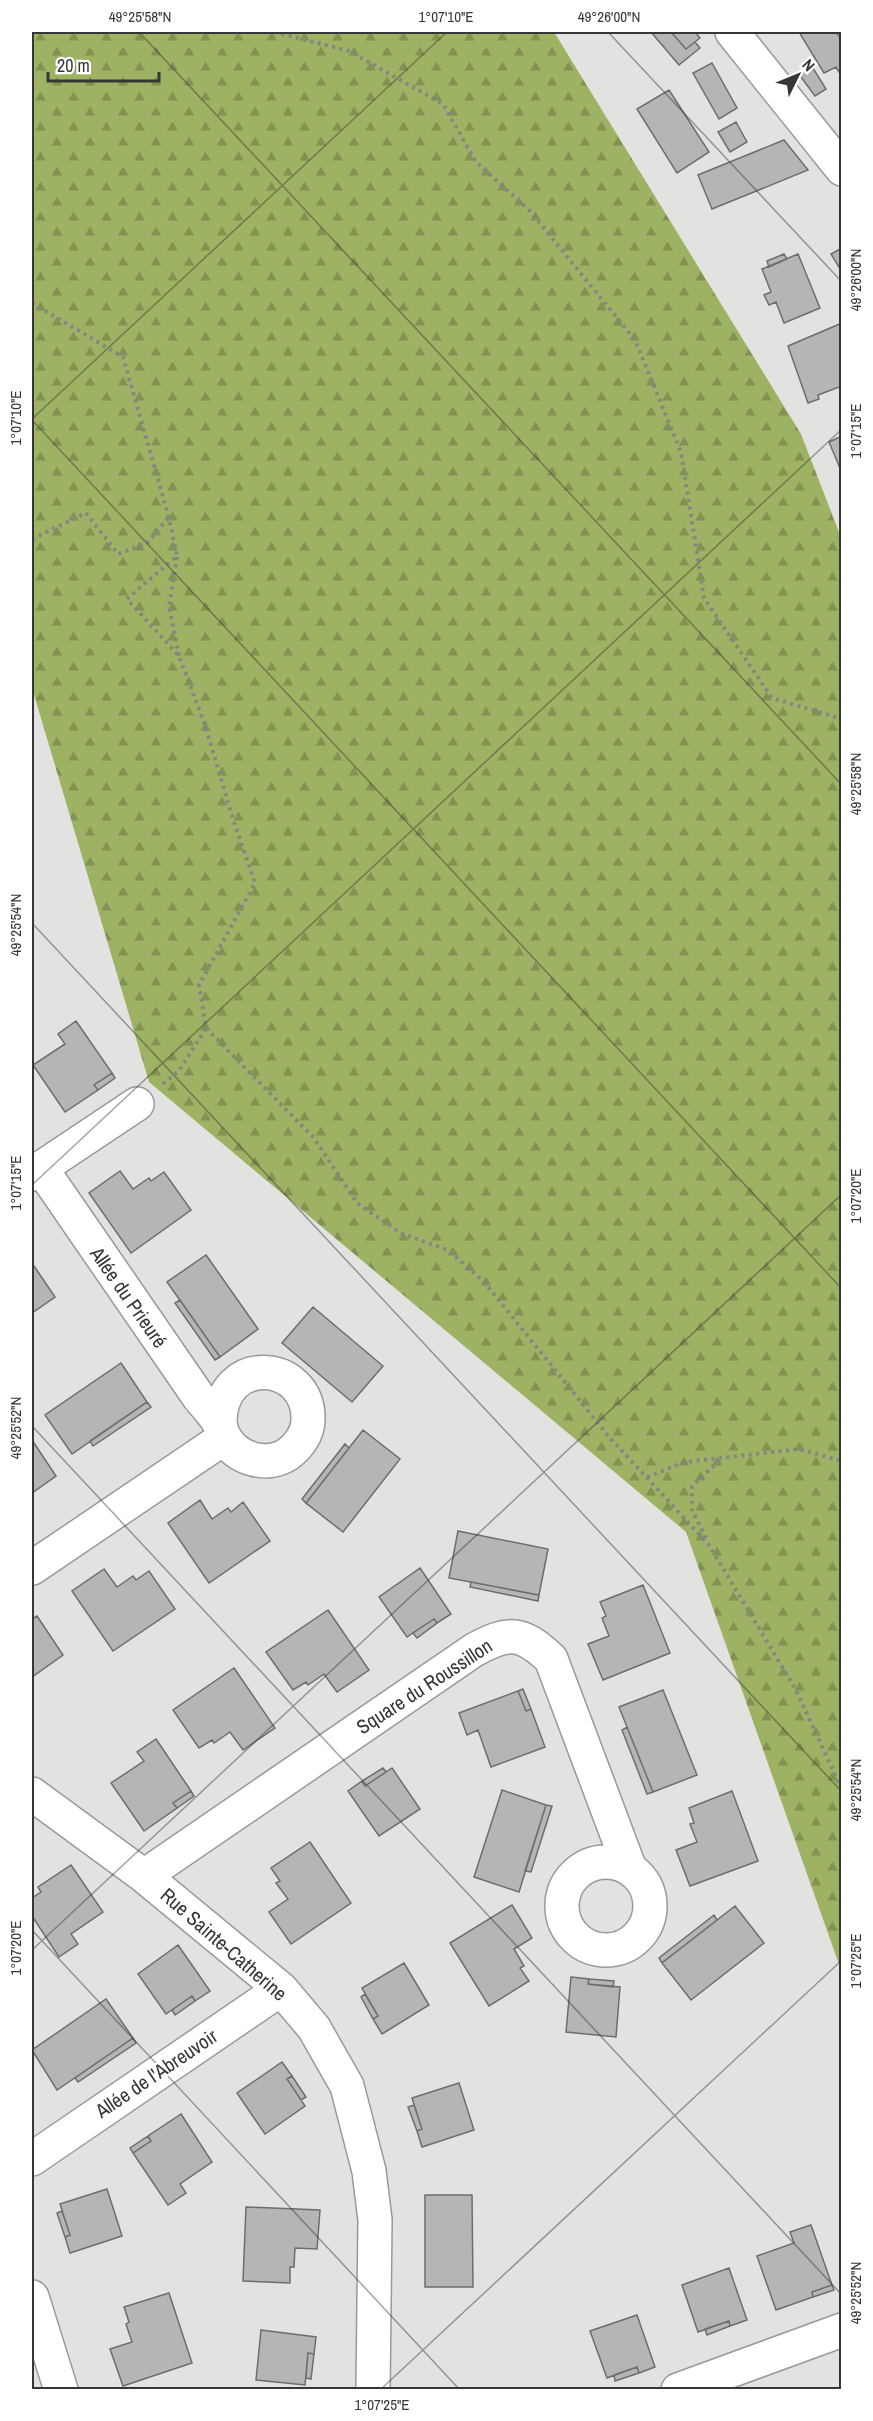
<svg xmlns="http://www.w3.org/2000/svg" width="873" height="2421" font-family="'Archivo Narrow',sans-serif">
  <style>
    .forest { fill: url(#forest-firs) }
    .building { fill: #b5b6b3; stroke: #6d6e6c; stroke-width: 1.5 }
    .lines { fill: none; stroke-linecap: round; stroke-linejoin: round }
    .minor-casing { stroke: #999a97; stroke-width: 36 }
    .path { stroke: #858684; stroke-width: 4; stroke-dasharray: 3 4.5; stroke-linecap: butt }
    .minor { stroke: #fff; stroke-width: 33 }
    .ticks { fill: none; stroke: #353635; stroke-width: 1.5; stroke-opacity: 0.45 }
    .labels { text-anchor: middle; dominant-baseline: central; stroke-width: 4.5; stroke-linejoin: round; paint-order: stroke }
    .street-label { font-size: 20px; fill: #353635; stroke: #fff }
    .neatline { fill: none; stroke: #353635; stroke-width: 2 }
    .ticks-label { font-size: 15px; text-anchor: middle; fill: #353635 }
  </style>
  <defs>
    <pattern id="forest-firs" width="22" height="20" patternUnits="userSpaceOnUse" patternTransform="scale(1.5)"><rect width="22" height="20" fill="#9db363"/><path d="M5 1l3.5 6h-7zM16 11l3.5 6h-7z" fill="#819252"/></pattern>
  </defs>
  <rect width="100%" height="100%" fill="#e2e3e0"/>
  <!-- forest -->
  <path class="forest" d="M 32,32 L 554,32 L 801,434 L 842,540 L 841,1970 L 686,1532 L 149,1082 L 32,688 Z"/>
  <!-- building -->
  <path class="building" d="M 651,32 L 671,32 L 686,49 L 695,42 L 700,48 L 679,65 Z
    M 671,32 L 695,32 L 700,38 L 686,49 Z
    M 799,32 L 836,32 L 842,40 L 842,71 L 839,72 L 836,67 L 824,73 Z
    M 712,63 L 737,108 L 719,119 L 693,73 Z
    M 811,65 L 826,89 L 815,96 L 798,73 Z
    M 669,90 L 709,152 L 677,173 L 637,109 Z
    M 736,122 L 747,142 L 730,152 L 718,132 Z
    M 784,140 L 808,170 L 712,209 L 698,175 Z
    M 842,248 L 842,272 L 831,254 Z
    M 784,254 L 787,259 L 769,267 L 767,261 Z
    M 798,254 L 820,308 L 784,323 L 776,302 L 769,305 L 764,295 L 771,292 L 762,269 Z
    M 842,323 L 842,386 L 818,395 L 819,399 L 808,403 L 788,346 Z
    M 842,436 L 842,473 L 829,442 Z
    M 76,1021 L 112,1073 L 94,1085 L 98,1090 L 65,1112 L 33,1065 L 65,1044 L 58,1034 Z
    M 112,1073 L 115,1078 L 98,1090 L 94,1085 Z
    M 120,1171 L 133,1189 L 149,1178 L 151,1181 L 164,1172 L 191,1210 L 131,1253 L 89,1193 Z
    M 206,1255 L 258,1329 L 220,1357 L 167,1282 Z
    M 32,1263 L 55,1297 L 32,1313 Z
    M 180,1300 L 220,1357 L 215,1360 L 175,1303 Z
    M 313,1307 L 383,1366 L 352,1402 L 282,1343 Z
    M 121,1363 L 147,1402 L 72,1454 L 45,1415 Z
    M 147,1402 L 151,1407 L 93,1446 L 90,1441 Z
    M 363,1430 L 400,1459 L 343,1532 L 306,1503 Z
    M 32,1440 L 56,1476 L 32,1493 Z
    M 345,1444 L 349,1448 L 306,1503 L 302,1499 Z
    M 200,1500 L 212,1519 L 228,1508 L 231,1512 L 243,1502 L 270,1541 L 209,1583 L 168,1523 Z
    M 458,1531 L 548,1549 L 539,1595 L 449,1578 Z
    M 420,1568 L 451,1614 L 437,1623 L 434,1619 L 407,1637 L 379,1597 Z
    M 104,1569 L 117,1587 L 133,1576 L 136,1580 L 149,1571 L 175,1609 L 113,1651 L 72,1591 Z
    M 471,1582 L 539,1595 L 538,1601 L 470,1587 Z
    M 643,1585 L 670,1653 L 603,1680 L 588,1644 L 609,1636 L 602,1618 L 606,1616 L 600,1602 Z
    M 328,1610 L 369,1670 L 337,1692 L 324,1674 L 308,1685 L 306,1682 L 293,1690 L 266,1652 Z
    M 37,1616 L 63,1655 L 32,1677 L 32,1619 Z
    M 434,1619 L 437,1623 L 417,1638 L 413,1633 Z
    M 234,1668 L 275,1728 L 243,1750 L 230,1732 L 214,1743 L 212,1740 L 199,1748 L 173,1710 Z
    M 523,1689 L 531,1709 L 526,1711 L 518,1691 Z
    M 663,1690 L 697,1775 L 653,1792 L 619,1707 Z
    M 518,1691 L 526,1711 L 531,1709 L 545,1747 L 491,1767 L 478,1730 L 467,1735 L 459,1713 Z
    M 627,1727 L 653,1792 L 647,1794 L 622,1730 Z
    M 156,1739 L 191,1791 L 173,1803 L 177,1808 L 144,1831 L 111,1783 L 144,1761 L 137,1752 Z
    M 383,1768 L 386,1772 L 365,1786 L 362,1781 Z
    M 392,1768 L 420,1809 L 379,1836 L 348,1791 L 362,1781 L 365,1786 Z
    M 502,1790 L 546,1805 L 519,1892 L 474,1877 Z
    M 191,1791 L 194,1796 L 177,1808 L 173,1803 Z
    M 732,1791 L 758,1861 L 690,1886 L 676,1850 L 697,1842 L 690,1824 L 694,1823 L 689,1808 Z
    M 546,1805 L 552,1806 L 531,1872 L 525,1871 Z
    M 310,1842 L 351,1903 L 291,1944 L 269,1912 L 288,1899 L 276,1883 L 280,1881 L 271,1868 Z
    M 71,1865 L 103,1912 L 71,1934 L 78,1944 L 59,1957 L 32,1916 L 32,1898 L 41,1892 L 38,1887 Z
    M 512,1905 L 532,1938 L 514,1949 L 524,1966 L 520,1968 L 529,1981 L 489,2006 L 450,1943 Z
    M 735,1906 L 764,1943 L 691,2000 L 662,1963 Z
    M 714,1915 L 717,1920 L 662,1963 L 659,1958 Z
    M 178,1945 L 210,1991 L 195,2001 L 192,1996 L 166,2014 L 138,1974 Z
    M 404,1963 L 429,2005 L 382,2034 L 373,2019 L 378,2016 L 362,1988 Z
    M 571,1977 L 589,1979 L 588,1984 L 620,1987 L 616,2037 L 566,2032 Z
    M 589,1979 L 614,1981 L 613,1987 L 588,1984 Z
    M 365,1994 L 378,2016 L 373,2019 L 361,1997 Z
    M 192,1996 L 195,2001 L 175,2015 L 172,2010 Z
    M 106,1999 L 133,2038 L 57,2090 L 32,2050 Z
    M 133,2038 L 136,2043 L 78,2082 L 75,2078 Z
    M 282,2062 L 292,2076 L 287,2079 L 305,2106 L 265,2134 L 237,2093 Z
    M 292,2076 L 306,2097 L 301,2100 L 287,2079 Z
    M 459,2083 L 474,2130 L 422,2147 L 417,2131 L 422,2129 L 412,2098 Z
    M 414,2105 L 422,2129 L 417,2131 L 408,2107 Z
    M 181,2114 L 212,2162 L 180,2184 L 186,2193 L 168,2205 L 133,2153 L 151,2141 L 148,2136 Z
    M 148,2136 L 151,2141 L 133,2153 L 130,2148 Z
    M 107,2189 L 122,2236 L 70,2253 L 65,2237 L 70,2235 L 60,2204 Z
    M 425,2195 L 472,2195 L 473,2287 L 425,2287 Z
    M 246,2207 L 320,2210 L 317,2249 L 295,2248 L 294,2267 L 290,2267 L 290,2283 L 243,2281 Z
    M 62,2211 L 70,2235 L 65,2237 L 57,2213 Z
    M 811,2225 L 832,2285 L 812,2292 L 813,2297 L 776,2310 L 757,2256 L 794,2243 L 790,2232 Z
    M 729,2268 L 747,2320 L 730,2326 L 729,2321 L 698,2332 L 682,2285 Z
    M 832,2285 L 834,2290 L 813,2297 L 812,2292 Z
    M 169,2293 L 192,2363 L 123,2386 L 110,2349 L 132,2342 L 126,2324 L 129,2322 L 124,2307 Z
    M 637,2315 L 655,2367 L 639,2373 L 637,2367 L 607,2378 L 590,2331 Z
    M 729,2321 L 730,2326 L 707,2335 L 705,2329 Z
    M 261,2330 L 316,2337 L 314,2354 L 308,2353 L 305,2385 L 256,2380 Z
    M 308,2353 L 314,2354 L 311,2379 L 306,2378 Z
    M 637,2367 L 639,2373 L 615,2381 L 614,2375 Z"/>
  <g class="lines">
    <!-- minor casing -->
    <g class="minor-casing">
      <path id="minor" d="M 732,32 L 842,169
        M 41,1168 L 198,1396 C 205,1405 215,1415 220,1425 C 222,1429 222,1434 225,1438 C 237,1459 267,1468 288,1454 C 299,1446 308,1433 308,1420 C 310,1360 219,1352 220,1424
        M 32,1174 L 137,1104
        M 32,1568 L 224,1438
        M 32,1794 L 144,1876 L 281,1989 L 314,2028 L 347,2086 L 369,2171 L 375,2220 L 373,2390
        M562 1906a44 44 0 1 1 88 0a44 44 0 1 1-88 0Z
        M 144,1876 L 474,1650 C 509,1631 521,1631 551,1659 L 630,1869
        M 32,2159 L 281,1989
        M 32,2297 L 61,2390
        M 678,2390 L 842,2330"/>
    </g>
    <!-- path -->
    <path class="path" d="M 274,32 L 349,51 L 443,104 L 476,162 L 530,211 L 635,340 L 681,452 L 704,598 L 772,698 L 842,719
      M 32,303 L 123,357 L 169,518 L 177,556 L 127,599 L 179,656 L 205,725 L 233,819 L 255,883 L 199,985 L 206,1028 L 314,1138 L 357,1203 L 402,1234 L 448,1250 L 484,1282 L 610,1438 L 709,1545 L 796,1690 L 842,1790
      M 32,539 L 86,513 L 118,554 L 147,543 L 168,518
      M 177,557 L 169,607 L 179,656
      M 163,1084 L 179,1071 L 206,1028
      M 647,1477 L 685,1462 L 799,1449 L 842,1461
      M 706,1538 L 692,1510 L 692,1486 L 721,1459"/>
    <!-- minor -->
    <use href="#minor" class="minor"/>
  </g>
  <!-- ticks -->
  <path class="ticks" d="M 139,32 L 842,785M 608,32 L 842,282M 32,419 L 447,32M 32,420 L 842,1289M 32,923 L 842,1792M 32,1185 L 842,429M 32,1426 L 842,2295M 32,1930 L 460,2390M 32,1950 L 842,1194M 380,2390 L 842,1960"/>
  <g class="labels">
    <!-- street labels -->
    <g class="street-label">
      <text transform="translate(129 1297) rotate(55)">Allée du Prieuré</text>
      <text transform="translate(424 1686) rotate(-33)">Square du Roussillon</text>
      <text transform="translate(224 1944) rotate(41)">Rue Sainte-Catherine</text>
      <text transform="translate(156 2073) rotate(-34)">Allée de l'Abreuvoir</text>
    </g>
  </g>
  <!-- border -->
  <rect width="873" height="2421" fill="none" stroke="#ffffff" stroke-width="66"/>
  <!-- north arrow -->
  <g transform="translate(798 75) rotate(47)" stroke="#ffffff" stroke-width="4.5" paint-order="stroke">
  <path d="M0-4.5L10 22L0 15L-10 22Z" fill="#353635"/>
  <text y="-9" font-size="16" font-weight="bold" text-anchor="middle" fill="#353635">N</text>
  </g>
  <!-- scale -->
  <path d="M48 72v9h111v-9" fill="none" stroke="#353635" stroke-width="3"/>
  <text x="57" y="72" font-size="18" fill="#353635" stroke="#ffffff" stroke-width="4.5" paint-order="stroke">20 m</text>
  <rect x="33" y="33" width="807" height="2355" class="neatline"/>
  <g class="ticks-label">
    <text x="140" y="22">49°25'58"N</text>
    <text x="446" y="22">1°07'10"E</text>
    <text x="609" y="22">49°26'00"N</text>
    <text transform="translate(856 280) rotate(-90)" y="5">49°26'00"N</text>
    <text transform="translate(16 418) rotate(-90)" y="5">1°07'10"E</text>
    <text transform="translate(856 431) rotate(-90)" y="5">1°07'15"E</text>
    <text transform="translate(856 784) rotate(-90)" y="5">49°25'58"N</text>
    <text transform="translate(16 925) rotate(-90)" y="5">49°25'54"N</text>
    <text transform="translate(16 1183) rotate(-90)" y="5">1°07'15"E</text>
    <text transform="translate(856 1196) rotate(-90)" y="5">1°07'20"E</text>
    <text transform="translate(16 1428) rotate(-90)" y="5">49°25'52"N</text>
    <text transform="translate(856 1790) rotate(-90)" y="5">49°25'54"N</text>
    <text transform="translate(16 1948) rotate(-90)" y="5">1°07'20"E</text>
    <text transform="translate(856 1961) rotate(-90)" y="5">1°07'25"E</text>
    <text transform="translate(856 2293) rotate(-90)" y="5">49°25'52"N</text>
    <text x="382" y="2410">1°07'25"E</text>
  </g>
</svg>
